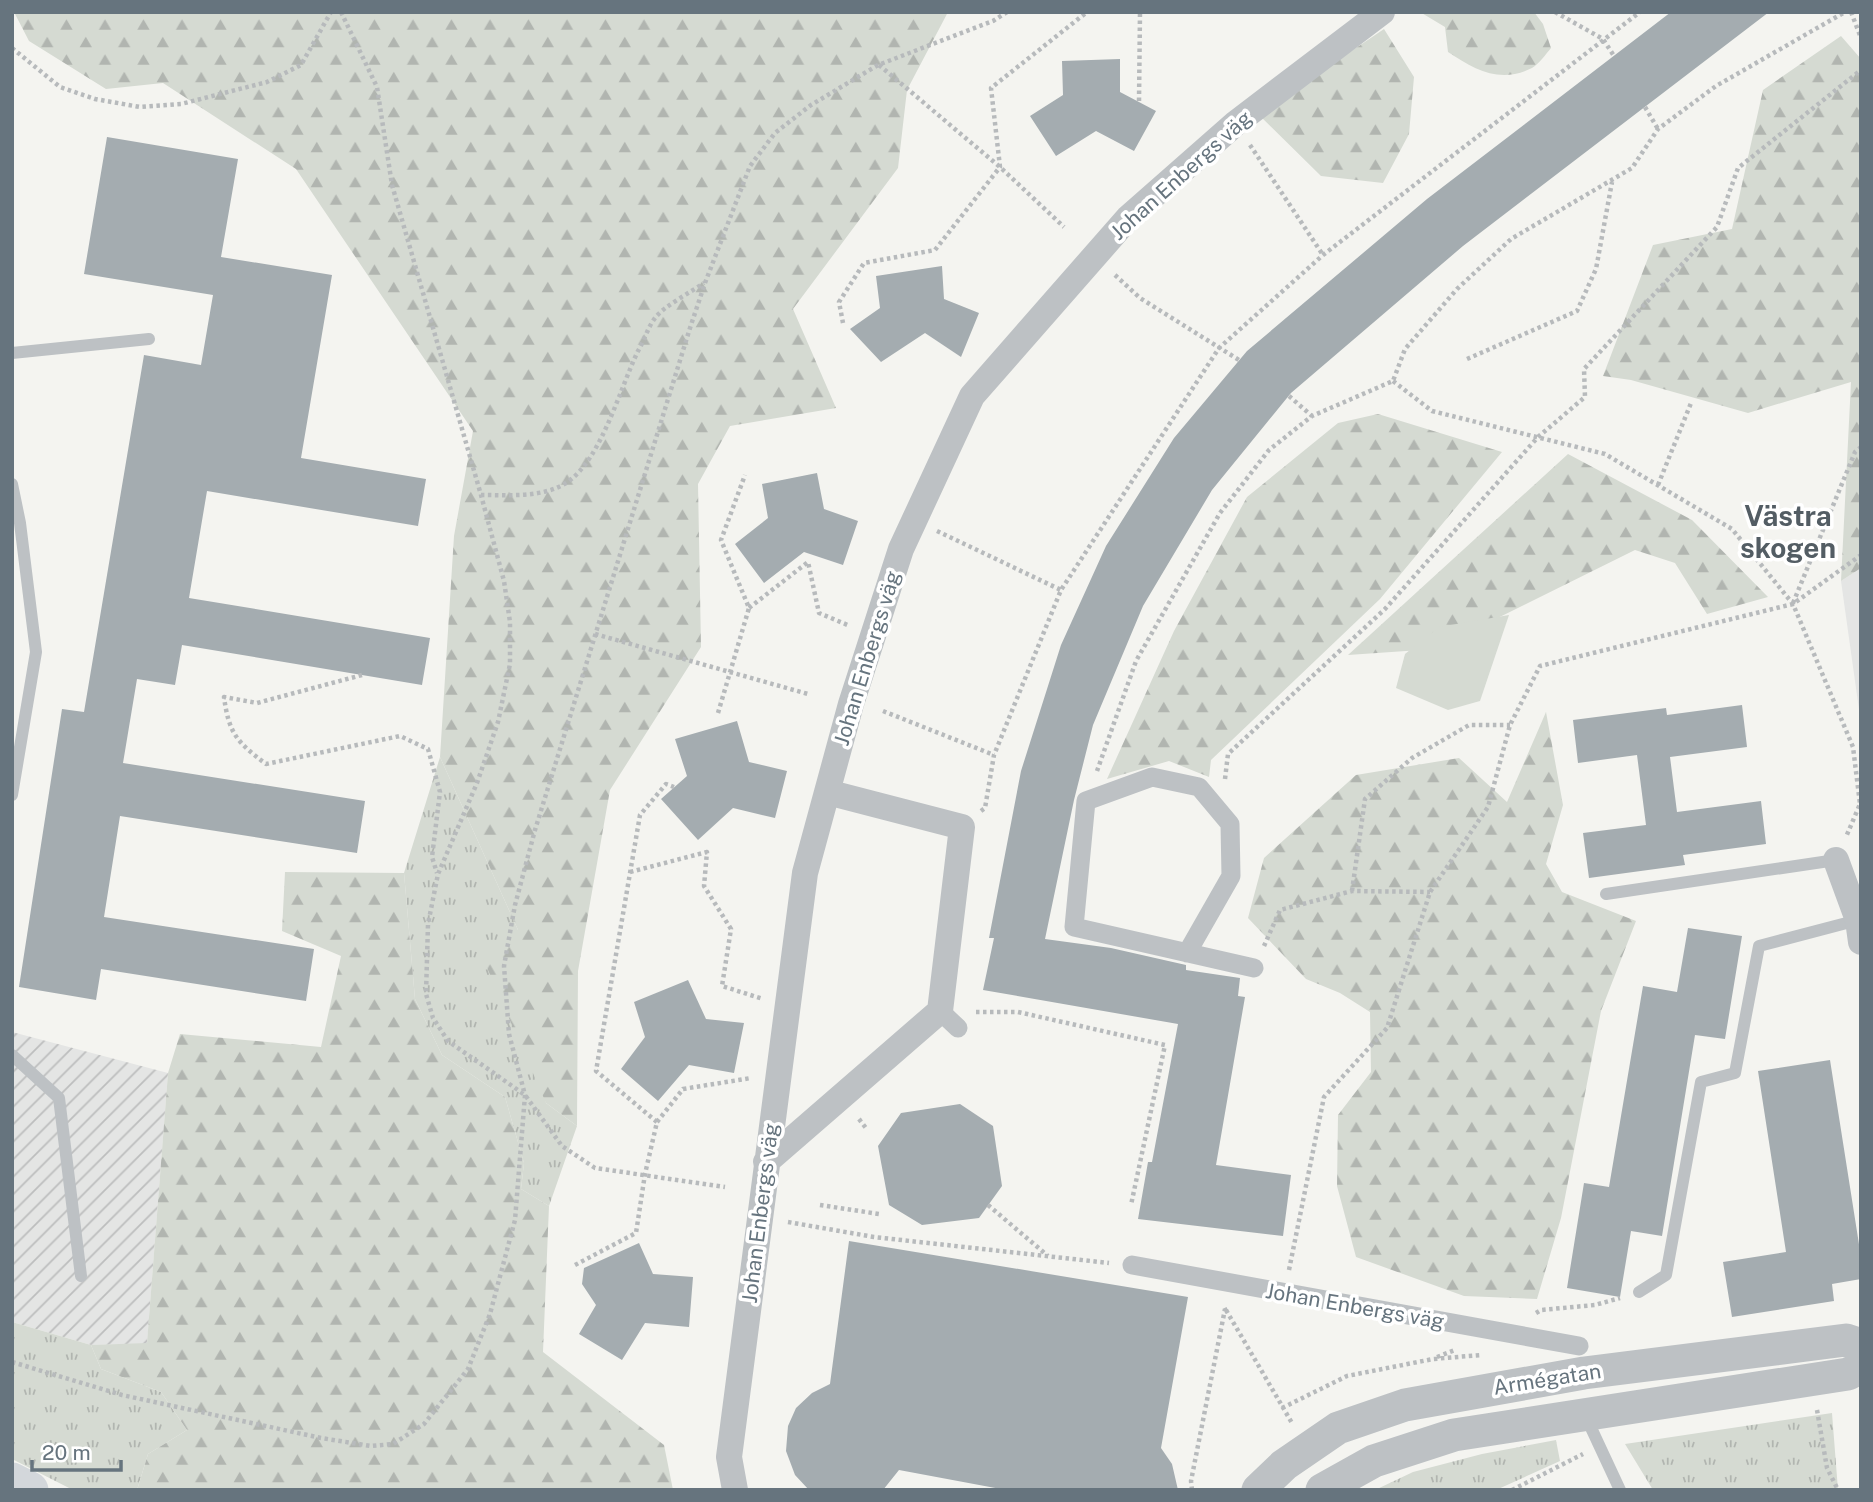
<svg xmlns="http://www.w3.org/2000/svg" width="1873" height="1502" font-family="'Public Sans',sans-serif">
  <style>
    .built { fill: #e4e5e4 }
    .industrial { fill: url(#industrial-furrows) }
    .grass { fill: url(#grass-tufts) }
    .forest { fill: url(#forest-firs) }
    .green { fill: #d5dad2 }
    .building { fill: #a4acb0 }
    .lines { fill: none; stroke-linecap: round; stroke-linejoin: round }
    .path { stroke: #b7babc; stroke-width: 4.5; stroke-dasharray: 3.5 3.5; stroke-linecap: butt }
    .service { stroke: #bdc1c4; stroke-width: 12 }
    .pedestrian { stroke: #bdc1c4; stroke-width: 19 }
    .minor { stroke: #bdc1c4; stroke-width: 26 }
    .tertiary { stroke: #bdc1c4; stroke-width: 33 }
    .secondary { stroke: #d3d7db; stroke-width: 37 }
    .labels { text-anchor: middle; dominant-baseline: central; stroke-width: 7; stroke-linejoin: round; paint-order: stroke }
    .street-label { font-size: 21px; fill: #66747e; stroke: #fff }
    .district-label { font-size: 28px; font-weight: bold; fill: #535d64; stroke: #fff }
  </style>
  <defs>
    <pattern id="industrial-furrows" width="10" height="10" patternUnits="userSpaceOnUse" patternTransform="scale(1.75)"><rect width="10" height="10" fill="#e4e5e4"/><path d="M-1 1l2-2M0 10L10 0M9 11l2-2" fill="none" stroke="#bdbebe"/></pattern>
    <pattern id="grass-tufts" width="24" height="20" patternUnits="userSpaceOnUse" patternTransform="scale(1.75)"><rect width="24" height="20" fill="#d5dad2"/><path d="M3 7l-1-3M5 7V3M7 7l1-3M15 17l-1-3M17 17v-4M19 17l1-3" fill="none" stroke="#b1b5b0"/></pattern>
    <pattern id="forest-firs" width="22" height="20" patternUnits="userSpaceOnUse" patternTransform="scale(1.75)"><rect width="22" height="20" fill="#d5dad2"/><path d="M5 1l3.5 6h-7zM16 11l3.5 6h-7z" fill="#b1b5b0"/></pattern>
  </defs>
  <rect width="100%" height="100%" fill="#f4f4f0"/>
  <!-- built -->
  <path class="built" d="M 1861,568 L 1861,724 L 1841,581 Z"/>
  <!-- industrial -->
  <path class="industrial" d="M 12,1032 L 168,1073 L 147,1344 L 91,1345 L 12,1322 Z"/>
  <!-- grass -->
  <path class="grass" d="M 440,757 L 518,930 L 546,1103 L 577,1126 L 549,1206 L 521,1189 L 524,1163 L 505,1097 L 442,1055 L 415,999 L 404,873 Z
    M 12,1322 L 91,1345 L 101,1369 L 161,1392 L 187,1430 L 148,1454 L 137,1490 L 73,1490 L 12,1459 Z
    M 1832,1413 L 1838,1490 L 1653,1490 L 1625,1444 Z
    M 1556,1440 L 1560,1461 L 1496,1490 L 1375,1490 L 1413,1472 L 1482,1454 Z"/>
  <!-- forest -->
  <path class="forest" d="M 14,12 L 948,12 L 907,90 L 898,168 L 793,309 L 836,408 L 730,426 L 698,484 L 701,647 L 610,790 L 578,971 L 577,1126 L 546,1103 L 485,963 L 518,930 L 440,757 L 454,536 L 473,431 L 296,169 L 163,83 L 106,89 L 29,41 Z
    M 1420,12 L 1534,12 L 1543,24 L 1551,48 C 1546,54 1539,64 1532,68 C 1500,84 1475,70 1448,52 L 1445,27 Z
    M 1384,29 L 1414,77 L 1409,134 L 1383,183 L 1321,176 L 1258,114 Z
    M 1841,36 L 1861,59 L 1861,568 L 1841,581 L 1851,382 L 1748,413 L 1631,380 L 1603,376 L 1653,245 L 1732,229 L 1763,90 Z
    M 1378,414 L 1502,452 L 1380,599 L 1211,760 L 1209,777 L 1169,761 L 1107,779 L 1174,631 L 1247,497 L 1338,423 Z
    M 1568,454 L 1692,520 L 1768,597 L 1707,614 L 1675,563 L 1635,550 L 1435,649 L 1348,655 Z
    M 1546,712 L 1563,805 L 1546,864 L 1562,892 L 1636,921 L 1601,1011 L 1561,1218 L 1537,1299 L 1464,1296 L 1356,1257 L 1337,1186 L 1338,1115 L 1371,1072 L 1370,1012 L 1340,993 L 1306,979 L 1248,918 L 1264,858 L 1356,775 L 1459,758 L 1507,802 Z
    M 285,872 L 404,873 L 415,999 L 442,1055 L 505,1097 L 524,1163 L 521,1189 L 549,1206 L 543,1352 L 664,1445 L 673,1490 L 137,1490 L 148,1454 L 187,1430 L 161,1392 L 101,1369 L 91,1345 L 147,1343 L 168,1073 L 180,1034 L 321,1047 L 341,956 L 282,931 Z"/>
  <!-- green -->
  <path class="green" d="M 1509,615 L 1480,701 L 1448,710 L 1396,688 L 1405,654 L 1439,627 Z"/>
  <!-- building -->
  <path class="building" d="M 1671,12 L 1769,12 L 1463,246 L 1291,393 L 1212,490 L 1143,606 L 1093,725 L 1074,800 L 1045,939 L 1111,948 L 1186,965 L 1186,970 L 1240,978 L 1238,996 L 1245,997 L 1216,1165 L 1291,1175 L 1283,1236 L 1138,1219 L 1148,1162 L 1152,1162 L 1178,1024 L 983,990 L 994,938 L 989,938 L 1021,771 L 1061,645 L 1106,546 L 1174,438 L 1247,351 L 1427,199 Z
    M 1120,59 L 1120,92 L 1156,111 L 1134,151 L 1096,131 L 1056,156 L 1030,116 L 1063,95 L 1062,61 Z
    M 107,137 L 238,159 L 221,257 L 332,275 L 301,458 L 426,479 L 418,526 L 207,491 L 189,598 L 430,638 L 422,685 L 182,645 L 175,685 L 137,679 L 123,763 L 365,801 L 357,853 L 120,816 L 104,917 L 314,949 L 306,1001 L 101,969 L 96,1000 L 19,987 L 62,709 L 84,712 L 144,355 L 201,365 L 213,295 L 84,274 Z
    M 942,266 L 944,299 L 979,313 L 961,357 L 925,333 L 881,362 L 850,329 L 880,308 L 876,276 Z
    M 817,473 L 824,509 L 858,521 L 843,565 L 804,552 L 764,583 L 735,544 L 768,518 L 762,484 Z
    M 1742,705 L 1747,747 L 1670,757 L 1677,812 L 1761,801 L 1766,844 L 1683,855 L 1685,865 L 1589,878 L 1583,833 L 1646,825 L 1637,755 L 1578,763 L 1573,720 L 1666,708 L 1667,715 Z
    M 737,721 L 749,762 L 787,771 L 775,818 L 733,808 L 698,840 L 661,799 L 687,776 L 675,739 Z
    M 1688,928 L 1742,936 L 1725,1039 L 1695,1035 L 1662,1236 L 1631,1231 L 1620,1297 L 1567,1288 L 1584,1183 L 1609,1187 L 1643,986 L 1677,992 Z
    M 688,980 L 706,1019 L 744,1023 L 734,1073 L 689,1065 L 658,1101 L 621,1069 L 645,1037 L 634,1002 Z
    M 1830,1060 L 1861,1257 L 1861,1279 L 1832,1284 L 1834,1301 L 1732,1317 L 1723,1262 L 1786,1252 L 1758,1071 Z
    M 960,1104 L 993,1126 L 1002,1186 L 979,1218 L 922,1225 L 889,1205 L 878,1146 L 901,1113 Z
    M 849,1241 L 1188,1297 L 1161,1448 L 1172,1464 L 1178,1490 L 1006,1490 L 899,1470 L 883,1490 L 809,1490 L 795,1475 L 786,1451 L 788,1426 L 796,1408 L 812,1393 L 830,1384 Z
    M 639,1243 L 653,1274 L 693,1277 L 689,1327 L 645,1323 L 622,1360 L 579,1334 L 596,1305 L 582,1284 L 584,1268 Z"/>
  <g class="lines">
    <!-- path -->
    <path class="path" d="M 341,12 L 377,87 L 392,185 L 481,495 L 504,581 L 510,622 L 510,664 L 498,722 L 477,783 L 438,874 L 428,924 L 426,994 L 433,1018 L 448,1041 L 525,1095 L 562,1146 L 595,1168 L 725,1187
      M 1555,12 L 1603,39 L 1614,56
      M 1851,12 L 1861,38
      M 12,48 L 60,87 L 95,99 L 140,107 L 181,104 L 267,82 L 301,65 L 331,12
      M 879,65 L 1000,167 L 1064,227
      M 1139,101 L 1140,12
      M 1645,107 L 1658,129
      M 1250,145 L 1323,255
      M 1115,275 L 1140,298 L 1239,360
      M 843,323 L 839,302 L 864,263 L 935,250 L 1000,167 L 991,88 L 1087,12
      M 1467,359 L 1577,311 L 1596,269 L 1612,182
      M 1393,381 L 1432,411 L 1605,454 L 1732,529 L 1793,604 L 1853,747 L 1860,804 L 1846,837
      M 1289,396 L 1312,416
      M 1658,485 L 1691,403
      M 481,495 C 509,495 542,498 566,483 C 601,461 620,388 638,351 C 644,341 648,327 655,318 C 664,306 691,292 704,283
      M 937,531 L 1061,590
      M 1793,603 L 1855,452 L 1861,447
      M 749,608 L 808,562 L 819,613 L 850,626
      M 595,634 L 808,694
      M 362,675 L 257,703 L 224,697 C 229,734 237,742 266,764 L 400,736 L 428,749 L 440,792 L 432,857 L 437,873
      M 883,711 L 994,755
      M 718,713 L 749,608 L 721,540 L 745,475
      M 1097,771 L 1136,661 L 1220,513 L 1269,450 L 1312,416 L 1393,381 L 1405,349 L 1457,289 L 1511,239 L 1632,168 L 1658,129 L 1716,86 L 1845,12
      M 1225,779 L 1228,754 L 1385,609 L 1538,437 L 1585,397 L 1584,369 L 1717,227 L 1738,168 L 1861,70
      M 981,811 L 985,808 L 994,755 L 1061,590 L 1219,348 L 1323,255 L 1640,12
      M 630,872 L 707,852 L 704,886 L 731,929 L 722,986 L 763,999
      M 1352,891 L 1365,799 L 1412,758 L 1469,725 L 1510,725
      M 1264,946 L 1280,910 L 1352,891 L 1430,892
      M 976,1012 L 1018,1012 L 1165,1045 L 1131,1205
      M 859,1119 L 866,1128
      M 657,1122 L 683,1089 L 751,1078
      M 820,1205 L 879,1214
      M 988,1205 L 1048,1256
      M 788,1222 L 874,1237 L 1109,1263
      M 575,1265 L 636,1233 L 645,1174 L 657,1122 L 596,1071 L 640,815 L 666,784 L 674,787
      M 1289,1270 L 1324,1097 L 1387,1028 L 1430,892 L 1488,807 L 1510,725 L 1540,666 L 1793,604 L 1861,555
      M 1226,1310 L 1292,1423
      M 1536,1313 L 1541,1310 L 1595,1305 L 1620,1298
      M 1437,1357 L 1455,1350
      M 12,1362 L 122,1395 L 321,1438 L 371,1446 L 393,1444 L 424,1424 L 468,1369 L 490,1314 L 515,1220 L 525,1095 L 509,1034 L 504,966 L 515,905 L 535,830 L 690,328 L 705,283 L 750,166 L 775,133 L 811,105 L 878,65 L 993,21 L 1007,12
      M 1282,1408 L 1347,1376 L 1433,1359 L 1481,1355
      M 1817,1410 L 1827,1468 L 1838,1490
      M 1192,1490 L 1191,1481 L 1225,1309 L 1223,1305
      M 1512,1490 L 1583,1454"/>
    <!-- service -->
    <path class="service" d="M 12,353 L 149,339
      M 12,484 L 20,523 L 36,652 L 12,795
      M 1606,894 L 1836,860
      M 12,1055 L 59,1098 L 81,1276
      M 1639,1292 L 1666,1275 L 1701,1082 L 1735,1073 L 1759,946 L 1858,920
      M 1586,1417 L 1620,1490"/>
    <!-- pedestrian -->
    <path class="pedestrian" d="M 1187,953 L 1231,876 L 1230,824 L 1199,787 L 1152,777 L 1086,801 L 1074,927 L 1254,968
      M 940,1011 L 958,1028
      M 1132,1265 L 1579,1346"/>
    <!-- minor -->
    <path class="minor" d="M 1836,860 L 1858,920 L 1861,942
      M 766,1162 L 940,1011 L 962,827 L 827,792
      M 735,1490 L 729,1457 L 805,873 L 851,704 L 901,549 L 914,521 L 972,396 L 1128,218 L 1236,123 L 1382,12"/>
    <!-- tertiary -->
    <path class="tertiary" d="M 1258,1490 L 1284,1465 L 1338,1428 L 1405,1405 L 1584,1373 L 1846,1340 L 1861,1345
      M 1322,1490 L 1374,1461 L 1454,1435 L 1848,1374 L 1861,1367"/>
    <!-- secondary -->
    <path class="secondary" d="M 12,1481 L 30,1490"/>
  </g>
  <g class="labels">
    <!-- street labels -->
    <g class="street-label">
      <text transform="translate(1181 175) rotate(-42)">Johan Enbergs väg</text>
      <text transform="translate(867 658) rotate(-73)">Johan Enbergs väg</text>
      <text transform="translate(760 1213) rotate(-83)">Johan Enbergs väg</text>
      <text transform="translate(1355 1306) rotate(10)">Johan Enbergs väg</text>
      <text transform="translate(1547 1379) rotate(-9)">Armégatan</text>
    </g>
    <!-- district labels -->
    <g class="district-label">
      <text x="1788" y="515">Västra<tspan x="1788" dy="32">skogen</tspan></text>
    </g>
  </g>
  <!-- border -->
  <rect width="1873" height="1502" fill="none" stroke="#66747e" stroke-width="28"/>
  <!-- scale -->
  <path d="M32 1460v10h89v-10" fill="none" stroke="#66747e" stroke-width="3.5"/>
  <text x="42" y="1460" font-size="21" fill="#66747e" stroke="#ffffff" stroke-width="5" paint-order="stroke">20 m</text>
</svg>
